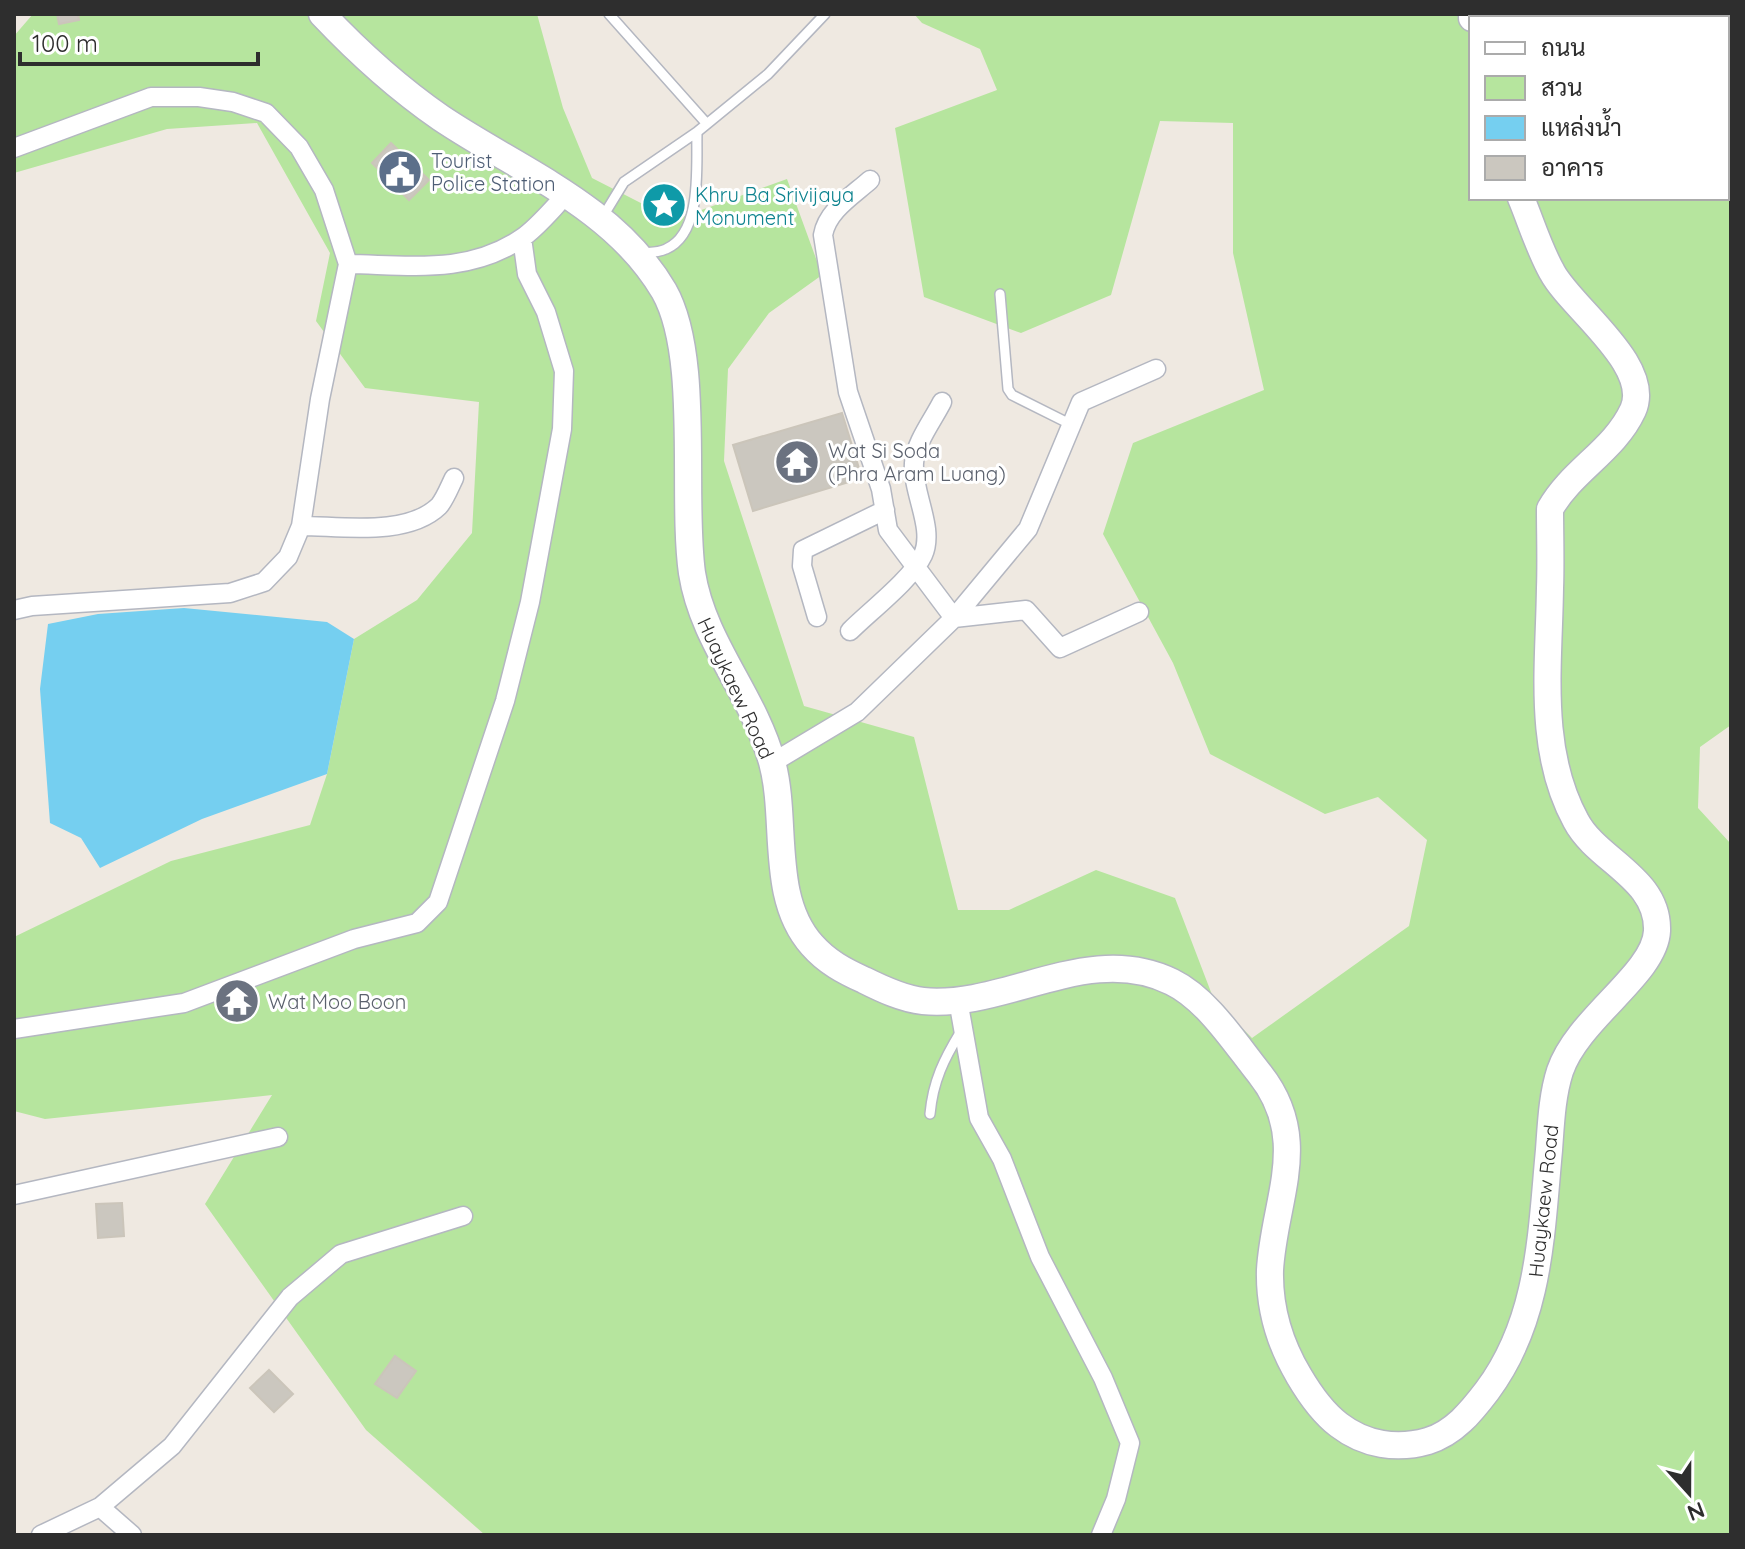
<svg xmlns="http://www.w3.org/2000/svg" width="1745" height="1549" font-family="Quicksand,Sarabun,sans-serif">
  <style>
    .green { fill: #b6e59e; fill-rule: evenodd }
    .water { fill: #75cff0 }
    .building { fill: #cbc7bf; stroke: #cbc5ba; stroke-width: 2 }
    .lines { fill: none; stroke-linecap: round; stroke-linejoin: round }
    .service-casing { stroke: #b4b7c1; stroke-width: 12 }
    .minor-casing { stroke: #b4b7c1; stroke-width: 21 }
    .secondary-casing { stroke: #b4b7c1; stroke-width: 29 }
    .service { stroke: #fff; stroke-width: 9 }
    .minor { stroke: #fff; stroke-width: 18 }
    .secondary { stroke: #fff; stroke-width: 26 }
    .labels { text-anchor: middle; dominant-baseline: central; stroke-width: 6; stroke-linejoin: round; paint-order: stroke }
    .service-label { font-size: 20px; fill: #4e5e75; stroke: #fff; text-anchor: start }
    .culture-label { font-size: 20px; fill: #0d838f; stroke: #fff; text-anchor: start }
    .worship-label { font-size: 20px; fill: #5b616d; stroke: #fff; text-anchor: start }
    .street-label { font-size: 20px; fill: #2e2e2e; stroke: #fff }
  </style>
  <rect width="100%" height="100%" fill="#efe9e1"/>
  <!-- green -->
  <path class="green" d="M 33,14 L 537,14 L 563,108 L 592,178 L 674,220 L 787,179 L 822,275 L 769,313 L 728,369 L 724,461 L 804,706 L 914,737 L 958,910 L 1009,910 L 1096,870 L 1175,898 L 1214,1000 L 1252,1038 L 1409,926 L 1427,840 L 1378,797 L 1325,814 L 1210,754 L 1173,663 L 1103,534 L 1133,443 L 1264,390 L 1233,253 L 1233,123 L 1160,121 L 1111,295 L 1021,333 L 924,297 L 895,128 L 997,90 L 980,49 L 922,23 L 914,14 L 1731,14 L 1731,725 L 1700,747 L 1698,808 L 1731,844 L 1731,1535 L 485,1535 L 366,1430 L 205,1204 L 272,1095 L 45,1119 L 14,1111 L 14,937 L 171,861 L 310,825 L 327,774 L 354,639 L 417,600 L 472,533 L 479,402 L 365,388 L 316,321 L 330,253 L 257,123 L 167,129 L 14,173 L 14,36 ZM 1471,18 L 1727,18 L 1727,198 L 1471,198 Z"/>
  <!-- water -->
  <path class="water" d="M 184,608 L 327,622 L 354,639 L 327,774 L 202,819 L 100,868 L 81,838 L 50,823 L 40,689 L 48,624 L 98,614 Z"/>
  <!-- building -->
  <path class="building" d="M 57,14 L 78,14 L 79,20 L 59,24 Z
    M 391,143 L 429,180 L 409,200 L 372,163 Z
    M 842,413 L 862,478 L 753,511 L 733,445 Z
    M 122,1203 L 124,1236 L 98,1238 L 96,1204 Z
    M 395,1356 L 416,1371 L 397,1398 L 375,1384 Z
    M 269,1370 L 293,1394 L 274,1412 L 250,1388 Z"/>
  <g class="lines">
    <!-- service casing -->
    <g class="service-casing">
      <path id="service" d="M 609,14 L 707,124
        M 602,218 L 624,182 L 697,132 L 768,74 L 825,14
        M 641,253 C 650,252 658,253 666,249 C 703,233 696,166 697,132
        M 1000,294 L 1008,389 L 1012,395 L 1070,424
        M 930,1114 C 933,1081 944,1059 961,1031"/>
    </g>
    <!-- minor casing -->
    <g class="minor-casing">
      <path id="minor" d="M 14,148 L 151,97 L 199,97 L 233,102 L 266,113 L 299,147 L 324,190 L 348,264 L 320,399 L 301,526 L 288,557 L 264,582 L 230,593 L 32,606 L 14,610
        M 870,180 C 852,196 827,211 823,235 L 848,392 L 881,489 L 888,530 L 954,618 L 1026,610 L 1060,648 L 1139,612
        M 348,264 C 409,265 468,275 522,238 C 538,227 552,209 566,195
        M 301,526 C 341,526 407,537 439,506 C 445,499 450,486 454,478
        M 817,617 L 802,566 L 803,550 L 885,510
        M 850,631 C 870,611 912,579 923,555 C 935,528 912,493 914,463 C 915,443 933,420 942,402
        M 772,763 L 857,712 L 954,618 L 1028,529 L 1081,402 L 1156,369
        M 958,1000 L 979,1118 L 1002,1159 L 1040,1257 L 1103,1378 L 1130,1443 L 1116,1499 L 1101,1535
        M 14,1029 L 184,1003 L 354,939 L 417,923 L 438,902 L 505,701 L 530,602 L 562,429 L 564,371 L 546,312 L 527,274 L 522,238
        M 14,1195 L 278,1137
        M 100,1507 L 132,1535
        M 41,1535 L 100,1507 L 172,1446 L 290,1297 L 341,1254 L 463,1216"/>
    </g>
    <!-- secondary casing -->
    <g class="secondary-casing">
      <path id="secondary" d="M 322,14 C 357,51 399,89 441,118 C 520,171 614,206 664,291 C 701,356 681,495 692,573 C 703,643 754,695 772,762 C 788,820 769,897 812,945 C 827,962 844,971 864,980 C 882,989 903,999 923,1001 C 1006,1009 1089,941 1172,982 C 1207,999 1235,1043 1259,1073 C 1312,1139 1274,1199 1270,1270 C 1269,1308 1280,1344 1299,1376 C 1309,1393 1323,1413 1339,1425 C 1365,1445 1397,1450 1428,1441 C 1454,1433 1471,1412 1487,1391 C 1540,1320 1541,1235 1549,1150 C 1551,1123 1552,1096 1560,1071 C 1578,1018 1655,974 1657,931 C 1659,878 1597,861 1576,821 C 1537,750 1549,666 1550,588 C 1551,562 1550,535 1550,509 C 1572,470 1614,451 1633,410 C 1653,365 1571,308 1552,272 C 1539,249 1531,222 1521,198
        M 1472,14 L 1472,18"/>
    </g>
    <!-- service -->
    <use href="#service" class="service"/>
    <!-- minor -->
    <use href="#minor" class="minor"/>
    <!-- secondary -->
    <use href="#secondary" class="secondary"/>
  </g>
  <!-- icons -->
  <defs>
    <g id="civic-disc" transform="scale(2.3)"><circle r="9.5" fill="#5c6f8a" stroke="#fff"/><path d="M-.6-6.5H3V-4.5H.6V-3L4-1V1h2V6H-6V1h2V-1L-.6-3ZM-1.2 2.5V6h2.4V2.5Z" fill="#fff"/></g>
    <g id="sight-disc" transform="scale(2.3)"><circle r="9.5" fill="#0f9aa8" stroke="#fff"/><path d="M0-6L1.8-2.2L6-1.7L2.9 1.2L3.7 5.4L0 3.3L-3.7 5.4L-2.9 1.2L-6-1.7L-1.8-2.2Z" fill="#fff"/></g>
    <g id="temple-disc" transform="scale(2.3)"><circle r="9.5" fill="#6b7280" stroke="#fff"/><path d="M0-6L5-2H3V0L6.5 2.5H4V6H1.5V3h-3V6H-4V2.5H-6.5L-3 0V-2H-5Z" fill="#fff"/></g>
  </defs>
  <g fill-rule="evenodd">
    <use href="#civic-disc" x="400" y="172"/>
    <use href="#sight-disc" x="664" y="205"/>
    <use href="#temple-disc" x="797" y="462"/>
    <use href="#temple-disc" x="237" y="1001"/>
  </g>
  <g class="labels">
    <!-- service labels -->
    <g class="service-label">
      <text x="431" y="160">Tourist<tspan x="431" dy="23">Police Station</tspan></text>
    </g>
    <!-- culture labels -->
    <g class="culture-label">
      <text x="695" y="194">Khru Ba Srivijaya<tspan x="695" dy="23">Monument</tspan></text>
    </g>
    <!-- worship labels -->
    <g class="worship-label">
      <text x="828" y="450">Wat Si Soda<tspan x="828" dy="23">(Phra Aram Luang)</tspan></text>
      <text x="268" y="1001">Wat Moo Boon</text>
    </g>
    <!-- street labels -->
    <g class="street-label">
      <text transform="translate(736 688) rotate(65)">Huaykaew Road</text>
      <text transform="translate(1543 1201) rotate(-84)">Huaykaew Road</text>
    </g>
  </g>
  <!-- border -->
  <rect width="1745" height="1549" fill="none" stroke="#2e2e2e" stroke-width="32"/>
  <!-- legend -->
  <rect x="1469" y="16" width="260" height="184" fill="#ffffff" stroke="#ababab" stroke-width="2"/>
  <rect x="1485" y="42" width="40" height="12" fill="#ffffff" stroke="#ababab" stroke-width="2"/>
  <text x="1541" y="56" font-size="24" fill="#2e2e2e">ถนน</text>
  <rect x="1485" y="76" width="40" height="24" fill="#b6e59e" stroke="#ababab" stroke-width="2"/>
  <text x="1541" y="96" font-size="24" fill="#2e2e2e">สวน</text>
  <rect x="1485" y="116" width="40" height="24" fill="#75cff0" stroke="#ababab" stroke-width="2"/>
  <text x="1541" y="136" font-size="24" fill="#2e2e2e">แหล่งน้ำ</text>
  <rect x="1485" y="156" width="40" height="24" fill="#cbc7bf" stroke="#ababab" stroke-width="2"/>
  <text x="1541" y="176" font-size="24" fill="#2e2e2e">อาคาร</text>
  <!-- north arrow -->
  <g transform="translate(1689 1493) rotate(159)" stroke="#ffffff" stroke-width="6" paint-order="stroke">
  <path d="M0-6L14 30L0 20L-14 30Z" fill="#2e2e2e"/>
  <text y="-12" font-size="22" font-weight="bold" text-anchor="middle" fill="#2e2e2e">N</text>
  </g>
  <!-- scale -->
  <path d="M20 52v12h238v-12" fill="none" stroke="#2e2e2e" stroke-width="4"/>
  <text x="32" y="52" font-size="24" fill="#2e2e2e" stroke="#ffffff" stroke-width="6" paint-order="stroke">100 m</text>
</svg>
